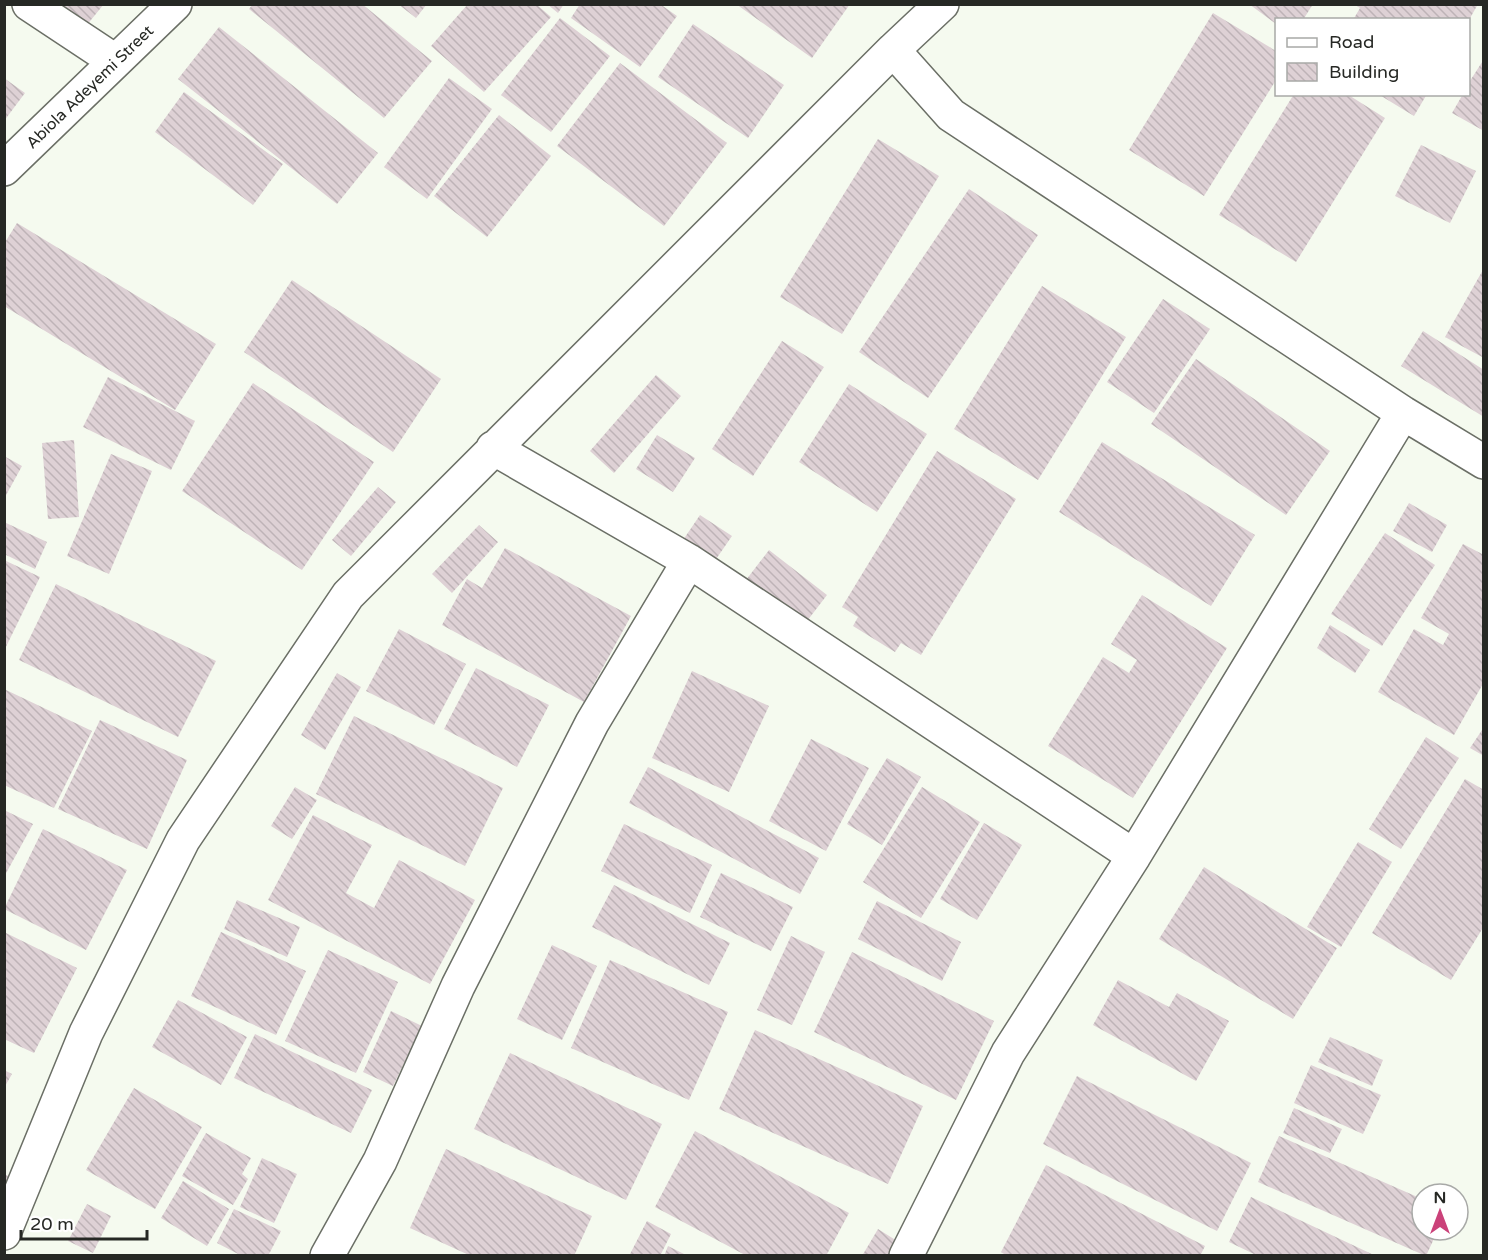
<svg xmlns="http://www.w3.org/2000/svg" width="1488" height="1260" font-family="'Varela Round',sans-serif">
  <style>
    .building { fill: url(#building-back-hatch) }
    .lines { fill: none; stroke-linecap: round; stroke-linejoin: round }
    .street-casing { stroke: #6b6f66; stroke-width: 36 }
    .street { stroke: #fff; stroke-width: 33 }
    .labels { text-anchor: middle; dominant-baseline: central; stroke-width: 4.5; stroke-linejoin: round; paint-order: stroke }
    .street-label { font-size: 16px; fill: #262824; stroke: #fff }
  </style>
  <defs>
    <pattern id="building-back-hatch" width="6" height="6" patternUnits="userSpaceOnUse" patternTransform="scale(1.5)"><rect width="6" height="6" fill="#ded1d5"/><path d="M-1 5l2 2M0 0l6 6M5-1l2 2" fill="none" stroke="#beb3b7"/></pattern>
  </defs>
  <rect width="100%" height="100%" fill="#f5faef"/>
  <!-- building -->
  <path class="building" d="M 48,4 L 104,4 L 82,31 Z
    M 253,4 L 362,4 L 432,61 L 384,118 L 249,9 Z
    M 398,4 L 427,4 L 416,18 Z
    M 468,4 L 536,4 L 551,17 L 484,92 L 431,46 Z
    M 547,4 L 564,4 L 558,13 Z
    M 580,4 L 660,4 L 677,16 L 640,67 L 571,18 Z
    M 736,4 L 850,4 L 812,58 Z
    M 1249,4 L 1313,4 L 1303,20 L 1276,20 L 1276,24 Z
    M 1354,4 L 1478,4 L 1469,20 L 1353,20 L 1360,8 Z
    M 1213,13 L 1276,51 L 1276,80 L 1204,196 L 1129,150 Z
    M 560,18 L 610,56 L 551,132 L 501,95 Z
    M 693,24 L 784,85 L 748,138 L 658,77 Z
    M 219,27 L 378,153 L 337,204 L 178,79 Z
    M 1484,59 L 1484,131 L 1452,113 L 1463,94 L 1468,94 L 1468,84 Z
    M 620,63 L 727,143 L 664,226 L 557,146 Z
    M 4,78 L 25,93 L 4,121 Z
    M 449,78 L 492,109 L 427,199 L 384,167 Z
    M 184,92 L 283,164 L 253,205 L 155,132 Z
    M 1294,94 L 1347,94 L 1385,118 L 1296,262 L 1219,215 Z
    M 1378,94 L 1427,94 L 1414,116 Z
    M 499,115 L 551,156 L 487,237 L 434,196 Z
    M 878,139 L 939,176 L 842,334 L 780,297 Z
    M 1421,145 L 1476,171 L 1450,223 L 1395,196 Z
    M 969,189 L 1038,235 L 928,398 L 859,352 Z
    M 17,223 L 216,344 L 175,410 L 4,306 L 4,244 Z
    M 1484,268 L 1484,358 L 1445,337 Z
    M 292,280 L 441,379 L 393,452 L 244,352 Z
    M 1042,286 L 1126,337 L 1038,480 L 954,429 Z
    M 1163,299 L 1210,329 L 1154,413 L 1107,382 Z
    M 1423,331 L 1484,370 L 1484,417 L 1401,366 Z
    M 782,341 L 824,367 L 753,476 L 712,449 Z
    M 1196,359 L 1330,451 L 1286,515 L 1151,424 Z
    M 656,375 L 681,396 L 614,473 L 590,451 Z
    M 108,377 L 195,421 L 171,470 L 83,427 Z
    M 253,383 L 374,462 L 302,570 L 182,491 Z
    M 849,384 L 927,434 L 877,512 L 799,462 Z
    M 657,435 L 695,458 L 673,492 L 636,469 Z
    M 74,440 L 79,517 L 48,519 L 42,443 Z
    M 1102,442 L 1255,535 L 1211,606 L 1059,512 Z
    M 937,451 L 1016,499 L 921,655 L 901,643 L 895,652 L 853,626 L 858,617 L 842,607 Z
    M 111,454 L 152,471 L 109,574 L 67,556 Z
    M 4,456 L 22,466 L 4,499 Z
    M 378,487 L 396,502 L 351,556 L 332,540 Z
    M 1409,503 L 1447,525 L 1432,552 L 1393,531 Z
    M 700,515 L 732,536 L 712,565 L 681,543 Z
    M 4,522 L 47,542 L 35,569 L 4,554 Z
    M 479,525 L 498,542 L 452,593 L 432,574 Z
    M 1385,533 L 1435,565 L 1382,646 L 1331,614 Z
    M 1463,544 L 1484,555 L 1484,682 L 1454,735 L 1378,692 L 1414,629 L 1443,645 L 1449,634 L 1421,618 Z
    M 505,548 L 631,616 L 584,702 L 442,625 L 467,579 L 482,588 Z
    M 769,550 L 827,595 L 804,625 L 746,580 Z
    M 4,560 L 40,577 L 4,651 Z
    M 56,584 L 216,661 L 178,737 L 19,660 Z
    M 1142,595 L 1227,648 L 1133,798 L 1048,746 L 1103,657 L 1129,673 L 1137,660 L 1111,644 Z
    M 1330,625 L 1370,650 L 1355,673 L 1317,648 Z
    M 399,629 L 466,664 L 434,725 L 366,691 Z
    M 476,668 L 549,705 L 517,767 L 444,729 Z
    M 692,671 L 769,706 L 729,792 L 652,758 Z
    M 337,673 L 361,687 L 325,750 L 301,735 Z
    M 4,689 L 92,731 L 54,808 L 4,785 Z
    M 354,716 L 503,788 L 465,866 L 316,794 Z
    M 100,720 L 187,760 L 147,849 L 58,809 Z
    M 1484,727 L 1484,756 L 1470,748 Z
    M 1426,737 L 1459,758 L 1401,849 L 1369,829 Z
    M 811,739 L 869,768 L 826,851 L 769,821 Z
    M 887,758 L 921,777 L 882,845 L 847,824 Z
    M 648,767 L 819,858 L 800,894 L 629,803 Z
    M 1465,779 L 1484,790 L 1484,926 L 1451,980 L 1372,933 Z
    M 295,787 L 317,800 L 292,839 L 271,826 Z
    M 922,787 L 980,822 L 921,918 L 863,882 Z
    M 4,810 L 33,824 L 4,877 Z
    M 313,815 L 372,845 L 346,893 L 374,908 L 399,860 L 475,900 L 430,984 L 268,900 Z
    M 984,823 L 1022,845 L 977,920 L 940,899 Z
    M 624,824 L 712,865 L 690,913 L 601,871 Z
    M 43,829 L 127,870 L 86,950 L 4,909 Z
    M 1358,842 L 1392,862 L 1341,947 L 1307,927 Z
    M 1204,867 L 1337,948 L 1293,1019 L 1159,939 Z
    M 721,873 L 793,907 L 771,951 L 700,917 Z
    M 614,885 L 730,943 L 709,985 L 592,927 Z
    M 237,900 L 300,927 L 287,957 L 224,929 Z
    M 877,901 L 961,942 L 942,981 L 858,939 Z
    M 4,932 L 77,968 L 34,1053 L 4,1039 Z
    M 221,932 L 306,971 L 276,1035 L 191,996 Z
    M 791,936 L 825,952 L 792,1025 L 757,1010 Z
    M 552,945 L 597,966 L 562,1040 L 517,1019 Z
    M 328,950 L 398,982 L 356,1073 L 285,1041 Z
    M 852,952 L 994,1021 L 956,1100 L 814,1032 Z
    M 610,960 L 728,1012 L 689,1100 L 571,1048 Z
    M 1118,980 L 1169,1007 L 1177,993 L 1229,1021 L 1196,1081 L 1093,1025 Z
    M 178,1000 L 247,1037 L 221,1085 L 152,1047 Z
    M 391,1011 L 422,1026 L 393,1086 L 363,1072 Z
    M 755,1030 L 923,1106 L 888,1184 L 719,1109 Z
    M 255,1034 L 372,1090 L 351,1133 L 234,1078 Z
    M 1330,1037 L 1383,1060 L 1372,1086 L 1318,1062 Z
    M 510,1053 L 662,1124 L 626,1200 L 474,1129 Z
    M 1311,1065 L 1381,1095 L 1363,1134 L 1294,1103 Z
    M 4,1070 L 12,1074 L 4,1088 Z
    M 1077,1076 L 1251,1163 L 1217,1231 L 1043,1144 Z
    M 134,1088 L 202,1127 L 155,1209 L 86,1170 Z
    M 1294,1108 L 1342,1129 L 1330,1153 L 1283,1133 Z
    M 695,1131 L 849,1213 L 826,1256 L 747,1256 L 655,1207 Z
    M 206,1133 L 251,1158 L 242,1174 L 248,1179 L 233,1205 L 182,1176 Z
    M 1279,1136 L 1422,1199 L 1422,1230 L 1438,1230 L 1426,1256 L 1258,1182 Z
    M 446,1149 L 592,1216 L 574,1256 L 471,1256 L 410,1228 Z
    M 262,1158 L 297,1174 L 274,1223 L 240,1207 Z
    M 1046,1165 L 1205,1246 L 1200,1256 L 1007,1256 L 1001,1252 Z
    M 4,1174 L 15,1179 L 4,1200 Z
    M 183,1181 L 229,1209 L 207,1246 L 161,1218 Z
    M 1251,1197 L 1376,1256 L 1258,1256 L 1229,1242 Z
    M 87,1204 L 111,1216 L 93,1253 L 68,1241 Z
    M 234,1209 L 281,1231 L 268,1256 L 242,1256 L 217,1243 Z
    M 647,1221 L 671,1234 L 660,1256 L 629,1256 Z
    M 878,1229 L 905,1246 L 899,1256 L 862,1256 Z
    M 668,1246 L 688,1256 L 664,1256 Z"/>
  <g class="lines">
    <!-- street casing -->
    <g class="street-casing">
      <path id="street" d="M 29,4 L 115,61
        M 893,50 L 951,115 L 1403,413 L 1484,462
        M 4,169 L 175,4
        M 493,448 L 689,561 L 1134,856
        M 4,1233 L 86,1033 L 183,840 L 348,595 L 893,50 L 942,4
        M 327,1256 L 380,1161 L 458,986 L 592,723 L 689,561
        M 906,1256 L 1008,1053 L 1134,856 L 1403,413"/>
    </g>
    <!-- street -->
    <use href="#street" class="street"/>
  </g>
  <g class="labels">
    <!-- street labels -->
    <g class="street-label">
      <text transform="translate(90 87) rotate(-44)">Abiola Adeyemi Street</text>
    </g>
  </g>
  <!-- border -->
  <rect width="1488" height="1260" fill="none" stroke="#262824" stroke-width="12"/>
  <!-- legend -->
  <rect x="1275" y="18" width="195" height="78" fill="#ffffff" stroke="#a8a9a7" stroke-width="1.5"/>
  <rect x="1287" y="38" width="30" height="9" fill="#ffffff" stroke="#a8a9a7" stroke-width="1.5"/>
  <text x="1329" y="48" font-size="18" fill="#262824">Road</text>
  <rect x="1287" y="63" width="30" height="18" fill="url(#building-back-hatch)" stroke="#a8a9a7" stroke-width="1.5"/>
  <text x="1329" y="78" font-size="18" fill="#262824">Building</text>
  <!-- north arrow -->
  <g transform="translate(1440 1212)"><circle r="28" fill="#ffffff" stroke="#a8a9a7" stroke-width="1.5"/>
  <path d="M0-4.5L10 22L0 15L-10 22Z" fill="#cb427a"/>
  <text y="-9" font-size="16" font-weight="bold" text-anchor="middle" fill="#262824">N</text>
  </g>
  <!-- scale -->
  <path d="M21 1230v9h126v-9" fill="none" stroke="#262824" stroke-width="3"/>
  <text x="30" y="1230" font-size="18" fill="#262824" stroke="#ffffff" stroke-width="4.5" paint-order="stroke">20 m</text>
</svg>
